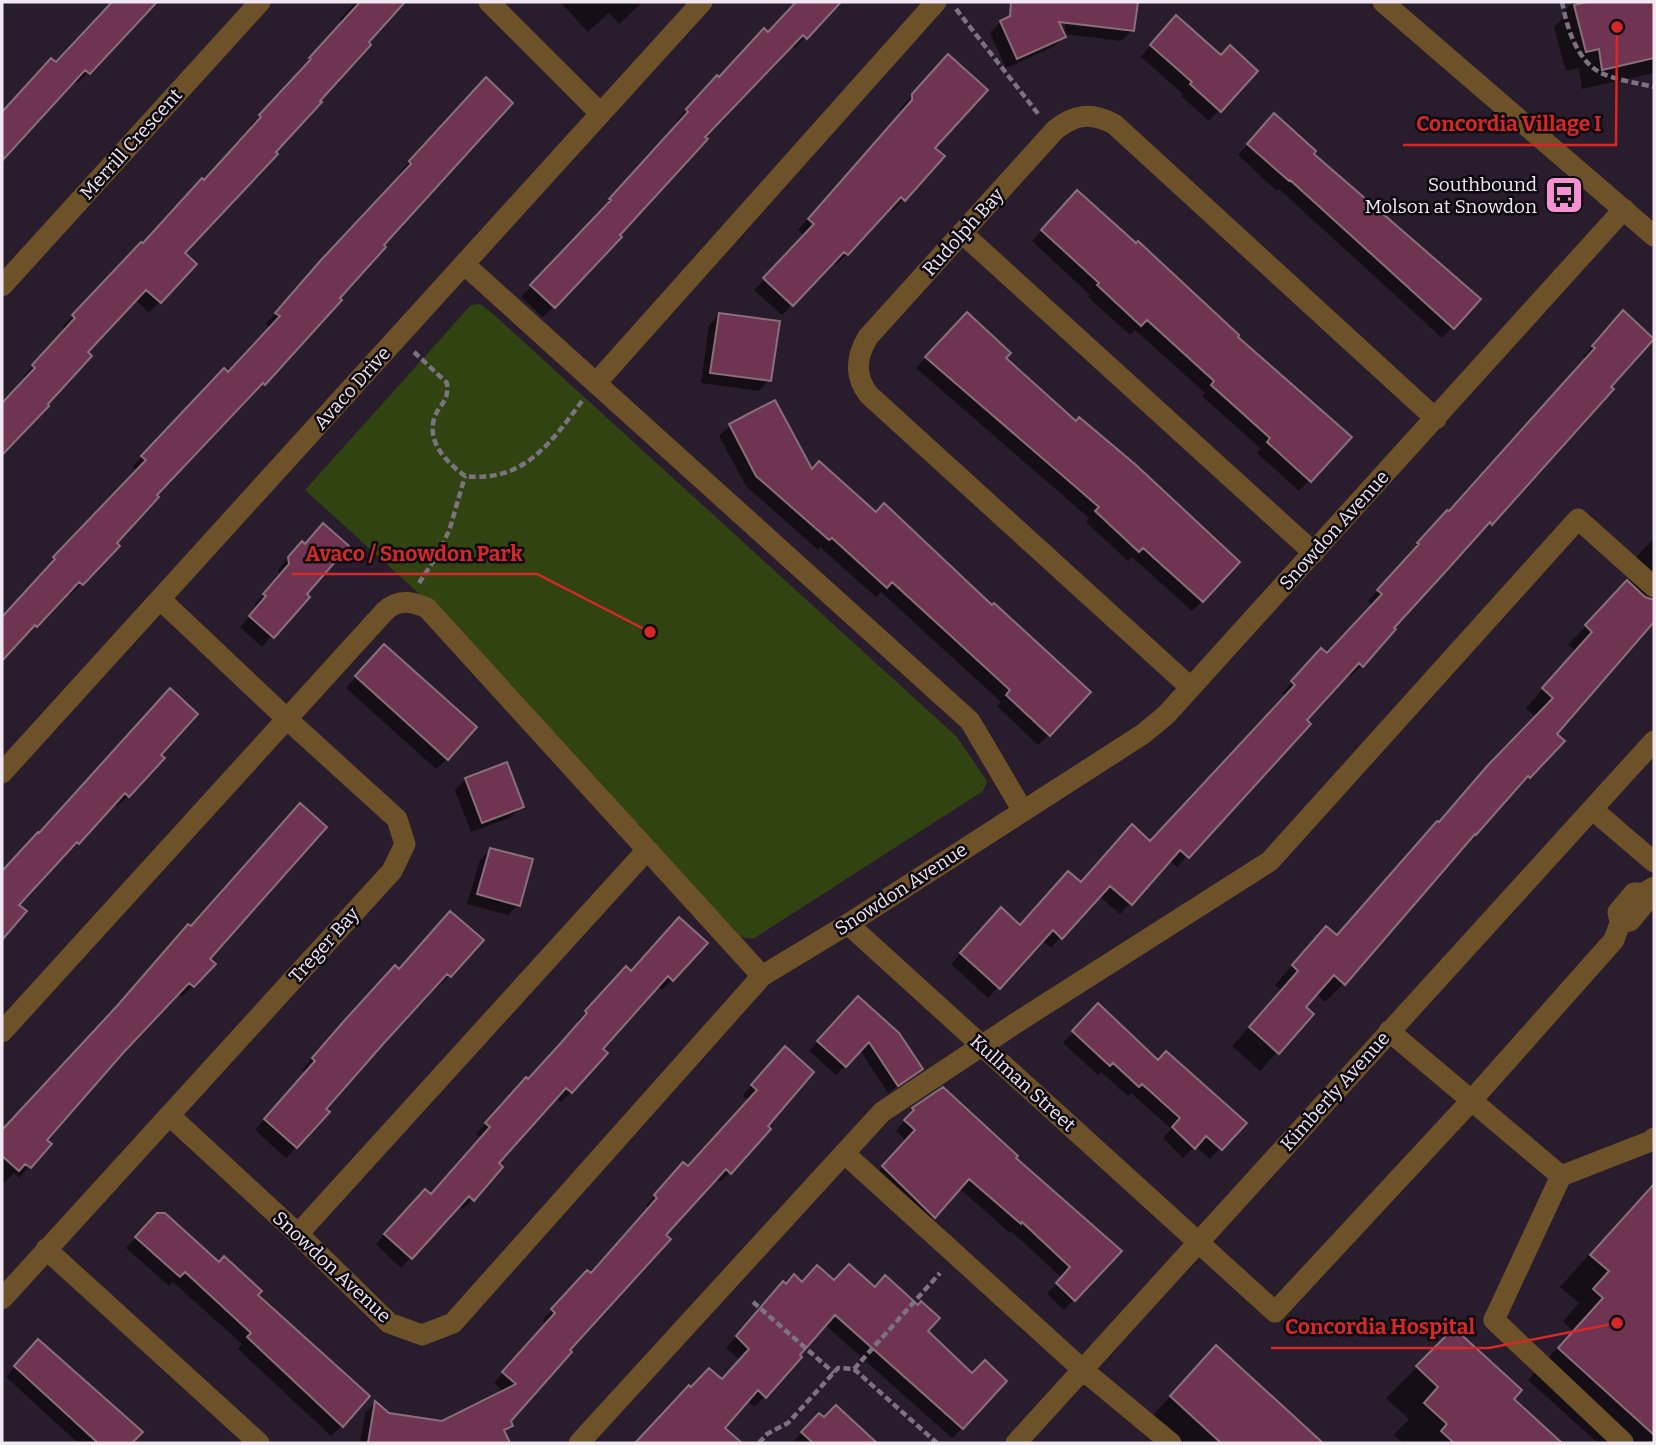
<svg xmlns="http://www.w3.org/2000/svg" width="1656" height="1445" font-family="Bitter,serif">
  <style>
    .park { fill: #304310 }
    .shadow { fill: #0007 }
    .building { fill: #6e3451; stroke: #886f7a; stroke-width: 2 }
    .lines { fill: none; stroke-linecap: round; stroke-linejoin: round }
    .path { stroke: #7d7280; stroke-width: 4.5; stroke-dasharray: 7 3.5; stroke-linecap: butt }
    .minor { stroke: #6d5128; stroke-width: 21 }
    .labels { text-anchor: middle; dominant-baseline: central; stroke-width: 5; stroke-linejoin: round; paint-order: stroke }
    .street-label { font-size: 19px; fill: #f1e8f3; stroke: #0e0910 }
    .poi-label { font-size: 19px; fill: #f1e8f3; stroke: #0e0910; text-anchor: end }
    .leader { fill: none; stroke: #d62828; stroke-width: 2.5 }
    .callout-dot { fill: #d62828; stroke: #0e0910; stroke-width: 2.5 }
    .callout-label { font-size: 21px; text-anchor: middle; font-weight: bold; fill: #d62828; stroke: #0e0910; stroke-width: 5; stroke-linejoin: round; paint-order: stroke }
  </style>
  <rect width="100%" height="100%" fill="#291c2c"/>
  <!-- park -->
  <path class="park" d="M 480,304 L 492,313 L 957,737 L 987,781 L 983,791 L 753,939 L 741,937 L 435,608 L 305,490 L 471,305 Z"/>
  <!-- shadow -->
  <path class="shadow" d="M 113,2 L 154,2 L 78,83 L 74,79 L 2,158 L 2,113 L 41,70 L 55,64 Z
    M 356,2 L 403,2 L 183,253 L 195,264 L 149,313 L 135,299 L 86,352 L 2,453 L 2,405 L 26,380 L 23,377 L 65,330 L 62,327 L 130,255 L 204,182 L 252,129 L 250,126 L 302,71 L 300,69 L 343,22 L 340,19 Z
    M 560,2 L 643,2 L 619,24 L 609,13 L 588,32 Z
    M 797,2 L 839,2 L 795,48 L 791,45 L 744,92 L 618,235 L 620,237 L 543,317 L 521,297 L 602,212 L 600,210 L 679,123 L 676,121 L 707,88 L 768,34 Z
    M 1046,2 L 1048,2 L 1064,37 L 1053,47 L 1006,68 L 990,33 L 1001,22 Z
    M 1069,2 L 1136,2 L 1132,31 L 1121,41 L 1064,34 Z
    M 1573,2 L 1654,2 L 1654,73 L 1582,89 L 1579,68 L 1566,71 L 1554,27 L 1563,18 L 1562,13 Z
    M 1165,28 L 1252,75 L 1209,121 L 1181,96 L 1183,94 L 1141,57 Z
    M 938,67 L 933,148 L 904,199 L 893,210 L 890,207 L 847,254 L 836,265 L 833,261 L 782,315 L 754,290 L 805,236 L 798,230 L 902,112 L 899,110 Z
    M 475,90 L 381,245 L 337,298 L 340,300 L 264,384 L 253,394 L 251,393 L 154,495 L 114,543 L 117,546 L 81,584 L 71,594 L 68,591 L 2,659 L 2,618 L 46,571 L 44,569 L 137,471 L 132,467 L 214,381 L 228,374 L 270,328 L 266,324 L 311,273 L 402,175 L 399,173 Z
    M 1264,126 L 1311,154 L 1479,299 L 1442,338 L 1279,189 L 1277,191 L 1238,155 Z
    M 1067,203 L 1349,437 L 1299,491 L 1257,453 L 1261,449 L 1202,396 L 1205,393 L 1135,330 L 1130,335 L 1088,297 L 1090,295 L 1032,241 Z
    M 720,314 L 769,380 L 759,391 L 701,383 L 709,325 Z
    M 1613,323 L 1491,523 L 1481,534 L 1479,532 L 1445,569 L 1362,665 L 1351,676 L 1348,673 L 1177,867 L 1169,860 L 1120,914 L 1098,895 L 1051,948 L 1042,940 L 988,998 L 951,964 L 991,920 L 1020,927 L 1080,884 L 1150,843 L 1286,697 L 1282,693 L 1311,661 L 1327,655 L 1372,605 L 1368,601 L 1409,556 L 1408,554 L 1449,513 L 1586,359 L 1583,357 Z
    M 956,324 L 1004,358 L 1075,424 L 1202,601 L 1192,611 L 1132,557 L 1128,561 L 1086,522 L 1089,518 L 916,368 Z
    M 774,402 L 811,471 L 875,514 L 992,607 L 1049,735 L 1038,745 L 997,706 L 1001,702 L 881,592 L 876,597 L 820,547 L 818,550 L 746,486 L 719,436 L 730,426 Z
    M 1654,538 L 1654,620 L 1555,734 L 1562,741 L 1457,852 L 1343,984 L 1325,1002 L 1316,993 L 1303,1007 L 1312,1014 L 1260,1071 L 1232,1046 L 1282,991 L 1275,985 L 1308,947 L 1335,937 L 1419,841 L 1536,717 L 1526,708 L 1576,651 L 1568,645 L 1628,581 L 1633,575 L 1626,569 Z
    M 304,545 L 305,594 L 262,647 L 240,627 L 257,608 L 254,605 L 280,577 L 278,570 L 292,554 Z
    M 374,657 L 447,759 L 436,769 L 346,688 Z
    M 158,755 L 128,796 L 117,806 L 114,803 L 78,843 L 68,853 L 66,851 L 16,905 L 24,912 L 2,938 L 2,873 L 27,845 Z
    M 466,779 L 521,807 L 511,817 L 471,832 L 455,790 Z
    M 490,850 L 518,905 L 508,915 L 467,904 L 480,860 Z
    M 705,943 L 662,990 L 657,985 L 600,1049 L 605,1053 L 571,1092 L 561,1102 L 555,1097 L 496,1163 L 501,1168 L 472,1200 L 463,1209 L 458,1205 L 401,1268 L 376,1244 L 415,1201 L 430,1196 L 481,1138 L 476,1134 L 516,1090 L 527,1081 L 579,1023 L 577,1021 L 616,978 Z
    M 478,944 L 439,986 L 436,984 L 324,1109 L 327,1112 L 286,1158 L 255,1130 L 306,1073 L 302,1070 L 334,1033 L 398,970 Z
    M 208,959 L 213,964 L 182,997 L 178,993 L 45,1141 L 49,1145 L 19,1178 L 14,1173 L 2,1185 L 2,1132 L 14,1118 Z
    M 849,1007 L 920,1069 L 888,1093 L 860,1050 L 836,1075 L 809,1051 Z
    M 1088,1016 L 1158,1062 L 1245,1123 L 1210,1159 L 1195,1146 L 1183,1158 L 1163,1138 L 1171,1129 L 1131,1093 L 1128,1096 L 1101,1072 L 1098,1075 L 1063,1043 Z
    M 775,1058 L 730,1172 L 720,1182 L 715,1178 L 567,1350 L 509,1421 L 511,1425 L 501,1435 L 485,1443 L 476,1443 L 463,1417 L 504,1392 L 494,1383 L 546,1324 L 543,1320 L 577,1282 L 590,1275 L 649,1208 L 646,1206 L 674,1174 L 688,1168 L 748,1101 L 743,1095 Z
    M 914,1109 L 1013,1158 L 1119,1251 L 1064,1310 L 1047,1294 L 1062,1278 L 1011,1231 L 1010,1233 L 959,1188 L 924,1226 L 873,1177 L 906,1141 L 896,1131 Z
    M 1654,1183 L 1654,1443 L 1598,1443 L 1528,1380 L 1573,1331 L 1563,1321 L 1579,1303 L 1560,1287 Z
    M 147,1226 L 256,1295 L 342,1426 L 331,1436 L 238,1349 L 242,1344 L 173,1282 L 169,1286 L 126,1248 Z
    M 834,1282 L 925,1332 L 962,1428 L 952,1438 L 824,1324 L 765,1396 L 754,1407 L 747,1400 L 722,1428 L 730,1435 L 722,1443 L 636,1443 L 678,1398 L 691,1389 L 721,1381 L 740,1360 L 726,1348 L 772,1294 L 785,1286 Z
    M 1454,1331 L 1511,1400 L 1560,1443 L 1403,1443 L 1394,1435 L 1409,1419 L 1386,1398 Z
    M 1216,1348 L 1320,1443 L 1177,1443 L 1150,1418 Z
    M 28,1351 L 133,1439 L 138,1443 L 78,1443 L 6,1377 Z
    M 375,1403 L 388,1414 L 443,1423 L 457,1416 L 460,1443 L 360,1443 L 365,1413 Z
    M 836,1407 L 874,1443 L 792,1443 L 808,1426 L 824,1419 Z"/>
  <!-- building -->
  <path class="building" d="M 112,2 L 157,2 L 90,74 L 85,70 L 2,161 L 2,112 L 51,58 L 56,62 Z
    M 360,2 L 405,2 L 369,42 L 371,45 L 320,101 L 322,102 L 276,152 L 278,154 L 185,253 L 197,264 L 161,303 L 146,290 L 88,352 L 92,356 L 48,404 L 49,406 L 2,455 L 2,403 L 35,368 L 32,365 L 75,318 L 72,315 L 141,242 L 143,243 L 202,178 L 204,180 L 261,117 L 259,115 L 311,59 L 309,58 Z
    M 796,2 L 841,2 L 807,39 L 803,35 L 705,137 L 708,139 L 620,235 L 622,237 L 555,308 L 530,285 L 611,200 L 609,199 L 688,112 L 686,109 L 717,75 L 719,77 L 764,28 L 768,32 Z
    M 1011,2 L 1138,2 L 1134,31 L 1059,22 L 1066,37 L 1017,59 L 1000,21 L 1010,16 Z
    M 1587,2 L 1654,2 L 1654,58 L 1602,70 L 1599,49 L 1586,52 L 1574,5 Z
    M 1176,15 L 1221,55 L 1230,45 L 1258,71 L 1221,112 L 1190,84 L 1192,82 L 1150,45 Z
    M 948,54 L 988,90 L 935,148 L 945,156 L 905,201 L 901,197 L 848,255 L 844,252 L 793,306 L 763,278 L 814,224 L 808,219 L 912,100 L 912,94 Z
    M 486,77 L 513,103 L 384,245 L 386,247 L 340,298 L 342,300 L 265,385 L 263,383 L 157,495 L 159,497 L 117,543 L 120,546 L 83,585 L 79,582 L 37,627 L 35,625 L 2,661 L 2,617 L 55,559 L 53,557 L 146,460 L 141,456 L 224,368 L 228,372 L 280,316 L 275,313 L 321,260 L 411,164 L 409,161 Z
    M 1274,113 L 1316,151 L 1314,154 L 1481,299 L 1454,329 L 1290,180 L 1289,181 L 1247,144 Z
    M 1077,190 L 1136,243 L 1138,241 L 1239,335 L 1238,337 L 1352,437 L 1311,482 L 1267,442 L 1270,438 L 1211,385 L 1214,381 L 1147,320 L 1141,326 L 1097,285 L 1099,283 L 1041,230 Z
    M 1623,310 L 1654,339 L 1611,387 L 1614,389 L 1492,525 L 1490,522 L 1447,570 L 1394,628 L 1396,629 L 1363,667 L 1359,663 L 1307,720 L 1311,724 L 1189,858 L 1180,850 L 1132,905 L 1110,886 L 1062,939 L 1053,930 L 1000,989 L 960,953 L 1001,907 L 1020,925 L 1068,871 L 1081,882 L 1132,824 L 1150,841 L 1295,685 L 1291,681 L 1321,648 L 1327,653 L 1382,594 L 1377,590 L 1419,544 L 1417,543 L 1447,510 L 1449,511 L 1567,379 L 1595,348 L 1592,346 Z
    M 967,312 L 1011,353 L 1006,358 L 1076,421 L 1079,417 L 1136,465 L 1240,562 L 1203,602 L 1143,548 L 1139,552 L 1095,511 L 1099,507 L 925,357 Z
    M 719,313 L 780,321 L 771,381 L 710,373 Z
    M 775,400 L 812,469 L 819,461 L 876,512 L 884,503 L 992,605 L 994,603 L 1091,692 L 1050,736 L 1006,695 L 1010,690 L 892,582 L 887,588 L 832,538 L 829,540 L 756,476 L 729,424 Z
    M 323,523 L 349,546 L 307,594 L 310,597 L 274,638 L 249,616 L 266,596 L 263,594 L 289,564 L 288,557 L 302,541 L 305,544 Z
    M 1627,580 L 1645,597 L 1654,600 L 1654,622 L 1557,734 L 1565,741 L 1530,778 L 1528,776 L 1476,835 L 1475,834 L 1345,985 L 1334,975 L 1306,1007 L 1314,1014 L 1279,1054 L 1249,1027 L 1298,971 L 1292,965 L 1326,926 L 1337,935 L 1437,821 L 1439,822 L 1488,765 L 1553,698 L 1542,688 L 1592,632 L 1585,625 Z
    M 384,644 L 477,727 L 448,760 L 355,676 Z
    M 170,688 L 198,714 L 161,755 L 165,758 L 129,797 L 125,793 L 79,844 L 77,842 L 19,905 L 27,911 L 2,940 L 2,871 L 38,832 L 39,833 Z
    M 507,762 L 524,807 L 482,823 L 465,778 Z
    M 300,803 L 327,827 L 210,959 L 216,964 L 194,987 L 189,983 L 123,1053 L 47,1140 L 52,1144 L 31,1168 L 25,1164 L 19,1171 L 2,1156 L 2,1130 L 117,1006 L 188,924 L 191,926 Z
    M 490,848 L 533,859 L 520,906 L 477,894 Z
    M 450,911 L 484,940 L 451,977 L 447,974 L 384,1043 L 326,1109 L 330,1112 L 297,1148 L 264,1119 L 315,1061 L 312,1058 L 344,1021 L 395,965 L 399,969 Z
    M 679,917 L 708,943 L 673,981 L 668,976 L 603,1049 L 608,1053 L 572,1093 L 566,1088 L 499,1163 L 503,1167 L 474,1201 L 469,1196 L 412,1259 L 384,1234 L 425,1189 L 431,1194 L 490,1127 L 485,1123 L 526,1077 L 528,1079 L 559,1045 L 587,1013 L 585,1011 L 626,966 L 631,971 Z
    M 858,996 L 899,1033 L 923,1069 L 898,1086 L 869,1042 L 846,1067 L 817,1041 Z
    M 1098,1003 L 1158,1060 L 1166,1051 L 1247,1123 L 1222,1150 L 1206,1136 L 1195,1149 L 1172,1127 L 1180,1118 L 1142,1084 L 1139,1087 L 1113,1063 L 1110,1066 L 1072,1031 Z
    M 785,1046 L 814,1072 L 768,1126 L 771,1129 L 731,1174 L 726,1169 L 666,1235 L 671,1239 L 570,1350 L 572,1352 L 511,1421 L 513,1426 L 504,1430 L 510,1443 L 368,1443 L 375,1401 L 389,1413 L 442,1421 L 516,1384 L 502,1372 L 555,1313 L 551,1309 L 587,1270 L 591,1273 L 657,1198 L 654,1195 L 683,1162 L 688,1166 L 757,1090 L 751,1085 Z
    M 943,1087 L 1018,1156 L 1016,1158 L 1122,1251 L 1075,1301 L 1056,1283 L 1070,1267 L 1022,1222 L 1021,1224 L 969,1179 L 935,1218 L 882,1166 L 915,1130 L 904,1120 L 914,1110 L 912,1108 Z
    M 1654,1184 L 1654,1435 L 1558,1348 L 1603,1298 L 1593,1289 L 1609,1271 L 1590,1255 Z
    M 157,1213 L 165,1213 L 219,1262 L 224,1256 L 262,1291 L 258,1295 L 370,1396 L 343,1427 L 247,1337 L 251,1333 L 185,1272 L 180,1277 L 135,1237 Z
    M 849,1264 L 875,1287 L 885,1275 L 918,1305 L 921,1301 L 940,1318 L 928,1331 L 972,1373 L 985,1360 L 1007,1381 L 963,1429 L 835,1315 L 800,1355 L 802,1357 L 766,1398 L 758,1390 L 725,1428 L 742,1443 L 635,1443 L 689,1385 L 691,1387 L 709,1368 L 722,1379 L 749,1349 L 736,1336 L 783,1281 L 786,1284 L 794,1274 L 802,1282 L 817,1265 L 834,1280 Z
    M 1454,1328 L 1522,1390 L 1514,1399 L 1562,1443 L 1454,1443 L 1441,1431 L 1447,1424 L 1424,1403 L 1438,1387 L 1416,1366 Z
    M 38,1339 L 143,1432 L 132,1443 L 98,1443 L 14,1366 Z
    M 1216,1345 L 1323,1443 L 1221,1443 L 1170,1396 Z
    M 836,1405 L 850,1418 L 877,1443 L 813,1443 L 801,1432 L 819,1413 L 824,1417 Z"/>
  <g class="lines">
    <!-- path -->
    <path class="path" d="M 1562,2 C 1567,27 1576,60 1601,73 C 1616,80 1638,83 1654,87
      M 956,9 L 1039,115
      M 414,352 L 447,383 C 449,404 439,403 434,419 C 427,444 448,463 465,476 C 523,483 551,443 582,401
      M 419,583 L 440,551 L 450,528 L 465,476
      M 753,1302 L 834,1373
      M 854,1369 L 940,1273
      M 759,1443 L 767,1434 L 788,1423 L 838,1368 L 854,1369 L 937,1443"/>
    <!-- minor -->
    <path class="minor" d="M 489,2 L 600,113
      M 1383,2 L 1654,236
      M 962,233 L 1314,553
      M 464,264 L 970,721 L 1023,811
      M 2,286 L 260,2
      M 596,383 L 936,2
      M 1190,687 L 869,395 C 854,376 856,357 868,337 L 1055,130 C 1075,114 1091,112 1114,124 L 1436,419
      M 2,773 L 702,2
      M 1592,809 L 1654,862
      M 1620,923 L 1630,921 L 1645,903 L 1644,893
      M 848,924 L 1275,1312 L 1471,1101 L 1614,940 L 1620,923 L 1618,912 L 1634,893 L 1644,893 L 1654,887
      M 1389,1031 L 1561,1176 L 1494,1320 L 1623,1442
      M 2,1032 L 385,611 C 398,599 411,601 427,608 L 762,976
      M 169,1115 L 298,1234 L 389,1323 L 422,1335 L 453,1323 L 762,976 L 848,924 L 1143,734 L 1166,715 L 1624,209
      M 844,1153 L 1083,1370 L 1171,1443
      M 1561,1176 L 1651,1141 L 1654,1138
      M 298,1234 L 647,850
      M 46,1249 L 259,1443
      M 2,1299 L 392,871 L 405,844 L 397,819 L 287,719 L 161,600
      M 579,1443 L 882,1112 L 1019,1021 L 1270,861 L 1578,519 L 1654,587
      M 1016,1443 L 1654,741"/>
  </g>
  <!-- icons -->
  <defs>
    <g id="bus-square" transform="scale(2.0125)"><rect x="-9" y="-9" width="18" height="18" rx="4" fill="#f590d1" stroke="#0e0910"/><path d="M-5-6H5V4H4V6H2V4H-2V6H-4V4H-5ZM-3.5-4V0h7V-4ZM-3.5 1.2v1.5H-2V1.2ZM2 1.2v1.5H3.5V1.2Z" fill="#111"/></g>
  </defs>
  <g fill-rule="evenodd">
    <use href="#bus-square" x="1564" y="195"/>
  </g>
  <g class="labels">
    <!-- street labels -->
    <g class="street-label">
      <text transform="translate(131 144) rotate(-48)">Merrill Crescent</text>
      <text transform="translate(963 232) rotate(-48)">Rudolph Bay</text>
      <text transform="translate(352 388) rotate(-48)">Avaco Drive</text>
      <text transform="translate(1334 530) rotate(-48)">Snowdon Avenue</text>
      <text transform="translate(901 889) rotate(-33)">Snowdon Avenue</text>
      <text transform="translate(324 945) rotate(-48)">Treger Bay</text>
      <text transform="translate(1023 1083) rotate(42)">Kullman Street</text>
      <text transform="translate(1335 1091) rotate(-48)">Kimberly Avenue</text>
      <text transform="translate(332 1267) rotate(43)">Snowdon Avenue</text>
    </g>
    <!-- poi labels -->
    <g class="poi-label">
      <text x="1537" y="184">Southbound<tspan x="1537" dy="22">Molson at Snowdon</tspan></text>
    </g>
  </g>
  <!-- callouts -->
  <path class="leader" d="M1617 27L1616 145H1403M650 632L537 574H292M1617 1323L1489 1348H1271"/>
  <g class="callout-dot">
    <circle cx="1617" cy="27" r="7"/>
    <circle cx="650" cy="632" r="7"/>
    <circle cx="1617" cy="1323" r="7"/>
  </g>
  <g class="callout-label">
    <text x="1509" y="131">Concordia Village I</text>
    <text x="414" y="561">Avaco / Snowdon Park</text>
    <text x="1380" y="1334">Concordia Hospital</text>
  </g>
  <!-- border -->
  <rect width="1656" height="1445" fill="none" stroke="#f1e8f3" stroke-width="7"/>
</svg>
